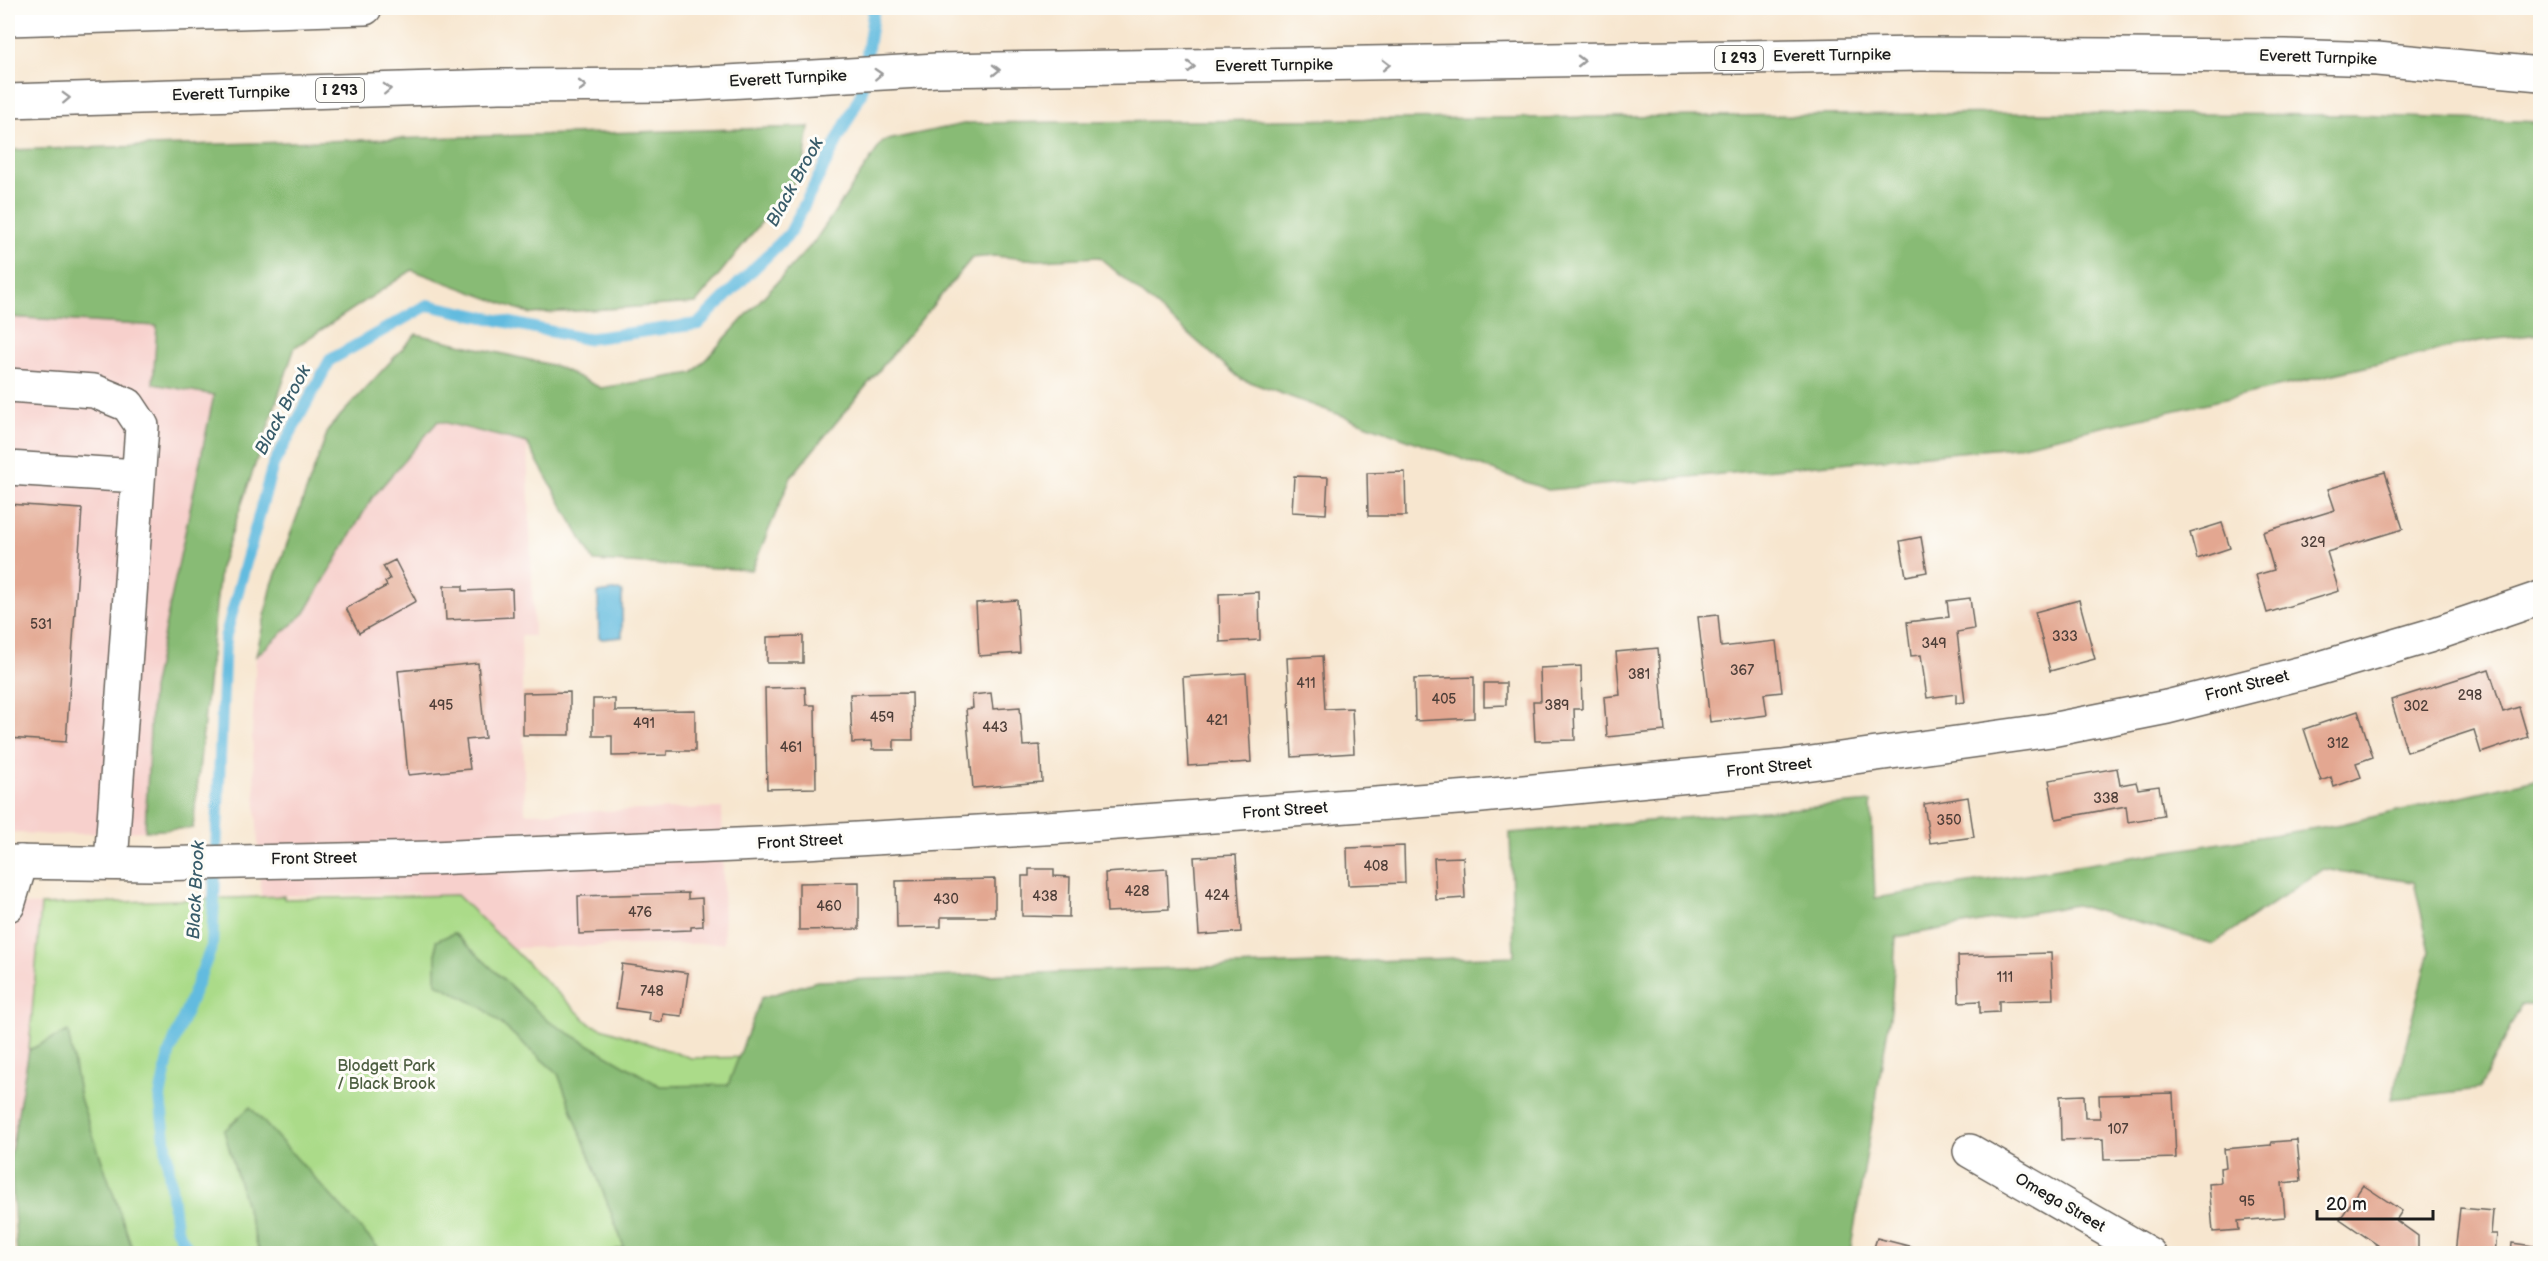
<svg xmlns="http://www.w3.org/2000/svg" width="2548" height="1261" font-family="'Balsamiq Sans',sans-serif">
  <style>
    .built { fill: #f7d0cc }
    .green { fill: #abdb89; stroke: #647c52; stroke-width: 1.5 }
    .forest { fill: #88bb75; stroke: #526c48; stroke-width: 1.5 }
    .water { fill: #62bbdf; stroke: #3f6c7e; stroke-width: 1.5 }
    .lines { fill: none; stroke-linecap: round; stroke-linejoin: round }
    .stream { stroke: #62bbdf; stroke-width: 12 }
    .building { fill: #e3a791 }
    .minor-casing { stroke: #69635b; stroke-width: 36 }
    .major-casing { stroke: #69635b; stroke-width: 36 }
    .highway-casing { stroke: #69635b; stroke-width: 36 }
    .minor { stroke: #fff; stroke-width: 33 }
    .major { stroke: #fff; stroke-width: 33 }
    .highway { stroke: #fff; stroke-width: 33 }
    .oneway { stroke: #999 }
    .labels { text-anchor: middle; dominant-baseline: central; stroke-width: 6; stroke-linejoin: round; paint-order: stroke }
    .number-label { font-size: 14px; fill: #4e3f39 }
    .shield { fill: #fdfcf7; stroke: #605f5e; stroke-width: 1.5 }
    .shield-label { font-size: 15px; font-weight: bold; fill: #1c1c1c }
    .street-label { font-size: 16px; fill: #1c1c1c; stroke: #fdfcf7 }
    .park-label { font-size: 16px; fill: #4e5f42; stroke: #fdfcf7 }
    .water-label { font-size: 18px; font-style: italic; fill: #385c6a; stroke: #fdfcf7 }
  </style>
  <rect width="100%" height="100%" fill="#fdfcf7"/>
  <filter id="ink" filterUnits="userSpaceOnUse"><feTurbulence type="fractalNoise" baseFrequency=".0167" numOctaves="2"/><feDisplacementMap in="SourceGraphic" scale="12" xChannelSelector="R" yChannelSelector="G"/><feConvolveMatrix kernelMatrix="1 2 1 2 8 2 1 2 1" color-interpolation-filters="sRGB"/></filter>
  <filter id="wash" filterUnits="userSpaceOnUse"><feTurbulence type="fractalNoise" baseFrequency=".008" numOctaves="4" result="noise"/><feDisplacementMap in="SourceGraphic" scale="24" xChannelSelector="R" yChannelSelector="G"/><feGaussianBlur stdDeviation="1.35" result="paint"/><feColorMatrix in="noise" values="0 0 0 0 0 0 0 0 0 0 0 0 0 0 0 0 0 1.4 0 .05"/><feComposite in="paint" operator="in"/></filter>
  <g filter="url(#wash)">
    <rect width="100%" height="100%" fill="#f7e6cf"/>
    <!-- built -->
    <path class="built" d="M 8,317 L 158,326 L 214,394 L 152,689 L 145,831 L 51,835 L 8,832 Z
      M 438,421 L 527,443 L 534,636 L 521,636 L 525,813 L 722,808 L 724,943 L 470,949 L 417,893 L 261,896 L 252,735 L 256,656 L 306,613 L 372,498 Z
      M 8,904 L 41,905 L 29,1050 L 10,1158 L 8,1157 Z"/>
    <!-- green -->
    <path class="green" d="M 457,895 L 590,1024 L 691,1058 L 1041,1053 L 1554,1253 L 60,1253 L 67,1032 L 29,1050 L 41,905 L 284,896 L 284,899 Z"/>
    <!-- forest -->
    <path class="forest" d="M 2034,113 L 2353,115 L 2540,122 L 2540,334 L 2479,341 L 2014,447 L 1548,490 L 1241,379 L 1099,257 L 1038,260 L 994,256 L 972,258 L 791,477 L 752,570 L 594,561 L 527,443 L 438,421 L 372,498 L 305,613 L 256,656 L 272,585 L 329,428 L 416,334 L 556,366 L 601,388 L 693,373 L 814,242 L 883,141 L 968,123 Z
      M 809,127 L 803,171 L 696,303 L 531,314 L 412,270 L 295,347 L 220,568 L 193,828 L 145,831 L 152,689 L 214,395 L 153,384 L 157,326 L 8,317 L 8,150 Z
      M 2540,778 L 2540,1005 L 2521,1005 L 2479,1089 L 2392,1099 L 2430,951 L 2414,882 L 2323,869 L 2213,944 L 2076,905 L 1896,937 L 1891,1010 L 1850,1253 L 606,1253 L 624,1247 L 558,1074 L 483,1008 L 436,983 L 436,941 L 454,933 L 548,1021 L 660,1086 L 728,1085 L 761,998 L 817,981 L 1514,956 L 1510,833 L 1871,802 L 1875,898 L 2342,824 Z
      M 68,1031 L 80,1098 L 134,1253 L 17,1253 L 10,1158 L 29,1050 Z
      M 250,1107 L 383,1253 L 266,1254 L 258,1248 L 224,1131 Z"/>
    <!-- water -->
    <path class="water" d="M 619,590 L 622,592 L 622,637 L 602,639 L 599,637 L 598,593 Z"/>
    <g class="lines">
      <!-- stream -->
      <path class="stream" d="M 191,1254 L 176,1228 L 160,1097 L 169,1054 L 212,946 L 225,638 L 273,465 L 330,360 L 428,305 L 586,339 L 698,324 L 790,233 L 861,94 L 874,8"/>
    </g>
    <g id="blocks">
      <!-- building -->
      <path class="building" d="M 1405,472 L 1406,516 L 1368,516 L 1367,473 Z
        M 2385,472 L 2403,529 L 2327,552 L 2339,591 L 2267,613 L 2256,575 L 2274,570 L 2263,532 L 2335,510 L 2328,489 Z
        M 1294,476 L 1328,477 L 1326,514 L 1292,512 Z
        M 8,504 L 82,509 L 66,742 L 8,738 Z
        M 2222,523 L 2230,548 L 2197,559 L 2190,533 Z
        M 1921,537 L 1927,572 L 1906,576 L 1900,541 Z
        M 395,560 L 416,601 L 359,633 L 346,608 L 387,586 L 385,582 L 390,579 L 383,566 Z
        M 444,586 L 463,586 L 463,591 L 512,589 L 513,617 L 446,620 Z
        M 1259,592 L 1260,640 L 1220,642 L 1219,594 Z
        M 1970,598 L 1974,629 L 1957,632 L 1965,702 L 1956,703 L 1956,694 L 1927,698 L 1921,655 L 1911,656 L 1907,622 L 1949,617 L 1947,601 Z
        M 1017,600 L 1020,653 L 979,656 L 976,603 Z
        M 2079,600 L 2095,659 L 2050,671 L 2035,612 Z
        M 1718,615 L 1721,647 L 1776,641 L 1782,692 L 1764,694 L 1767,715 L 1710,722 L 1698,617 Z
        M 803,636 L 803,663 L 767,663 L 767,637 Z
        M 1658,648 L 1665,731 L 1607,737 L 1604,697 L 1620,695 L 1616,652 Z
        M 1322,656 L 1325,709 L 1352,708 L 1354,753 L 1292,757 L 1287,658 Z
        M 478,663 L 485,738 L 466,740 L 470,769 L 408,775 L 398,671 Z
        M 1581,666 L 1582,709 L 1574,709 L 1575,740 L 1535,741 L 1533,701 L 1541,701 L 1540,668 Z
        M 2489,669 L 2503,712 L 2519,707 L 2528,737 L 2481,753 L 2474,730 L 2407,752 L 2391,700 Z
        M 1246,673 L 1251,762 L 1188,766 L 1183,677 Z
        M 1474,677 L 1474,718 L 1415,721 L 1414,679 Z
        M 1484,683 L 1506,683 L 1506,705 L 1484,706 Z
        M 805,687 L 806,705 L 815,705 L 816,788 L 767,789 L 765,688 Z
        M 570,692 L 570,735 L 523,735 L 523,693 Z
        M 912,693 L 913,740 L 894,740 L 894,750 L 872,750 L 871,742 L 852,743 L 850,694 Z
        M 991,693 L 993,709 L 1020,707 L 1023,746 L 1040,745 L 1042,782 L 973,788 L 966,709 L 973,708 L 972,695 Z
        M 593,699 L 615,699 L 615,711 L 695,710 L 695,751 L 667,751 L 667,755 L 612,756 L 612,736 L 593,736 Z
        M 2358,711 L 2373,757 L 2356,763 L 2361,777 L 2334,787 L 2331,777 L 2321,781 L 2304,729 Z
        M 2117,768 L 2120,785 L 2136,782 L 2138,789 L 2159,786 L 2164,816 L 2128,822 L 2126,806 L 2056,819 L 2049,780 Z
        M 1968,797 L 1974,837 L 1930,843 L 1924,804 Z
        M 1404,846 L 1405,883 L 1348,885 L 1347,848 Z
        M 1236,855 L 1241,932 L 1199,935 L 1194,857 Z
        M 1463,857 L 1465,898 L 1436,900 L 1434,858 Z
        M 1029,869 L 1054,869 L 1054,876 L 1070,877 L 1069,917 L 1022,916 L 1022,876 L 1029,876 Z
        M 1167,869 L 1169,909 L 1107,912 L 1105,873 Z
        M 995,879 L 995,917 L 941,917 L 941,927 L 897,928 L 896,881 Z
        M 859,882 L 859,929 L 799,930 L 799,883 Z
        M 688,893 L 688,899 L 702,898 L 703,926 L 691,927 L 691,930 L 579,934 L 578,896 Z
        M 2051,953 L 2053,999 L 1999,1001 L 1999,1012 L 1980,1013 L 1980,1001 L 1959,1002 L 1958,956 Z
        M 622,964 L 688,973 L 682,1016 L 663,1014 L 662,1022 L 649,1020 L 650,1013 L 616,1008 Z
        M 2173,1093 L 2176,1158 L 2104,1160 L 2103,1139 L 2061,1140 L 2060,1096 L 2084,1095 L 2085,1118 L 2100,1118 L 2099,1095 Z
        M 2297,1140 L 2301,1181 L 2282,1183 L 2285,1217 L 2238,1221 L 2239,1230 L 2213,1232 L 2209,1184 L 2221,1183 L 2220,1168 L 2226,1167 L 2224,1149 L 2271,1145 L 2272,1142 Z
        M 2363,1185 L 2402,1211 L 2396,1220 L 2418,1236 L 2418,1254 L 2379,1254 L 2379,1246 L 2340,1219 Z
        M 2460,1208 L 2493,1211 L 2491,1234 L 2497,1234 L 2495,1254 L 2455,1254 Z
        M 1877,1238 L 1936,1253 L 1935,1254 L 1872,1254 Z
        M 2512,1243 L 2540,1247 L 2540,1254 L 2511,1254 Z"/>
    </g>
  </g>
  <g filter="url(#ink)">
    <use href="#blocks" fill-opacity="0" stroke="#69635b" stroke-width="1.5"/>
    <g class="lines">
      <!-- minor casing -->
      <g class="minor-casing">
        <path id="minor" d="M 8,385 L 94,391 L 128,405 L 142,426 L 111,863
          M 8,468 L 138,476
          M 8,905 L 21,862
          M 1970,1151 L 2149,1254"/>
      </g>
      <!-- major casing -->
      <g class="major-casing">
        <path id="major" d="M 8,862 L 151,864 L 432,858 L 805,842 L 1062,827 L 1471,797 L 1782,767 L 2051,730 L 2167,707 L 2310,671 L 2429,636 L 2540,598"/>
      </g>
      <!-- highway casing -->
      <g class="highway-casing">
        <path id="highway" d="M 8,19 L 365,8
          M 8,101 L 500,86 L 673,85 L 937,70 L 1921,54 L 2285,56 L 2377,59 L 2540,74"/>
      </g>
      <!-- minor -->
      <use href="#minor" class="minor"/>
      <!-- major -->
      <use href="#major" class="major"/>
      <!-- highway -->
      <use href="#highway" class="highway"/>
    </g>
    <!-- one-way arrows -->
    <defs><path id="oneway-chevron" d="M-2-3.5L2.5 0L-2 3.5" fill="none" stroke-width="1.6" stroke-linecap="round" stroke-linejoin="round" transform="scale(1.5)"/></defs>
    <g class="oneway">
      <use href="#oneway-chevron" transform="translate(1581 61) rotate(-1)"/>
      <use href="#oneway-chevron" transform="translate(1386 65) rotate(-1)"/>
      <use href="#oneway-chevron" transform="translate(1191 67) rotate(-1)"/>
      <use href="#oneway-chevron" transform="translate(996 70) rotate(-1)"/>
      <use href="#oneway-chevron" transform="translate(878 74) rotate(-3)"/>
      <use href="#oneway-chevron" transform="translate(582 86)"/>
      <use href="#oneway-chevron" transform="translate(387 89) rotate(-2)"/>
      <use href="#oneway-chevron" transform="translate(66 98) rotate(-2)"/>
    </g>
  </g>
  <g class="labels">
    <!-- number labels -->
    <g class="number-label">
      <text x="2313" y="542">329</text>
      <text x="41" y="624">531</text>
      <text x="2065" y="636">333</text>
      <text x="1934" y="643">349</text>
      <text x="1742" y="670">367</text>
      <text x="1639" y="674">381</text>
      <text x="1306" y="683">411</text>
      <text x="2470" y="695">298</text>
      <text x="1444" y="699">405</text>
      <text x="441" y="705">495</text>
      <text x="1557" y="705">389</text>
      <text x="2416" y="706">302</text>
      <text x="882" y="717">459</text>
      <text x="1217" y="720">421</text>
      <text x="644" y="723">491</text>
      <text x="995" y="727">443</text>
      <text x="2338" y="743">312</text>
      <text x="791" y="747">461</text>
      <text x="2106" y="798">338</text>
      <text x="1949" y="820">350</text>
      <text x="1376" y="866">408</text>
      <text x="1137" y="891">428</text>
      <text x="1217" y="895">424</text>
      <text x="1045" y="896">438</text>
      <text x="946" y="899">430</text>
      <text x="829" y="906">460</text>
      <text x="640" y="912">476</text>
      <text x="2005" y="977">111</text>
      <text x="652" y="991">748</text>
      <text x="2118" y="1129">107</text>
      <text x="2247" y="1201">95</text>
    </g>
    <!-- shield labels -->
    <g class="shield">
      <rect x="1715" y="46" width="48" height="24" rx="4.5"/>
      <rect x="316" y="78" width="48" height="24" rx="4.5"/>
    </g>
    <g class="shield-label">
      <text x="1739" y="58">I 293</text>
      <text x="340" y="90">I 293</text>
    </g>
    <!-- street labels -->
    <g class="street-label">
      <text transform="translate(1832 56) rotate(-1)">Everett Turnpike</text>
      <text transform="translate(2318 58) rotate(2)">Everett Turnpike</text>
      <text transform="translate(1274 66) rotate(-1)">Everett Turnpike</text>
      <text transform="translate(788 79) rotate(-3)">Everett Turnpike</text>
      <text transform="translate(231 94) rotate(-2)">Everett Turnpike</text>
      <text transform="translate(2247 686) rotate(-14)">Front Street</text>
      <text transform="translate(1769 768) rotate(-6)">Front Street</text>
      <text transform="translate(1285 811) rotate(-4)">Front Street</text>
      <text transform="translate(800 842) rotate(-3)">Front Street</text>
      <text transform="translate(314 859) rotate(-1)">Front Street</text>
      <text transform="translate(2060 1203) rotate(30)">Omega Street</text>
    </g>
    <!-- park labels -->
    <g class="park-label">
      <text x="386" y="1066">Blodgett Park<tspan x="386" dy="18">/ Black Brook</tspan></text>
    </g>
    <!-- water labels -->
    <g class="water-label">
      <text transform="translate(795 182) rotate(-61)">Black Brook</text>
      <text transform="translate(283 410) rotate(-62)">Black Brook</text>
      <text transform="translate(196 890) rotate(-87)">Black Brook</text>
    </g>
  </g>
  <!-- margin -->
  <rect width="2548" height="1261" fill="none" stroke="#fdfcf7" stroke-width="30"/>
  <!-- scale -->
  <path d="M2317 1210v9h116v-9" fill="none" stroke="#1c1c1c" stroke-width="3"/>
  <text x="2326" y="1210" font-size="18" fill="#1c1c1c" stroke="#fdfcf7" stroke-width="4.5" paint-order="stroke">20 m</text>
</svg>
